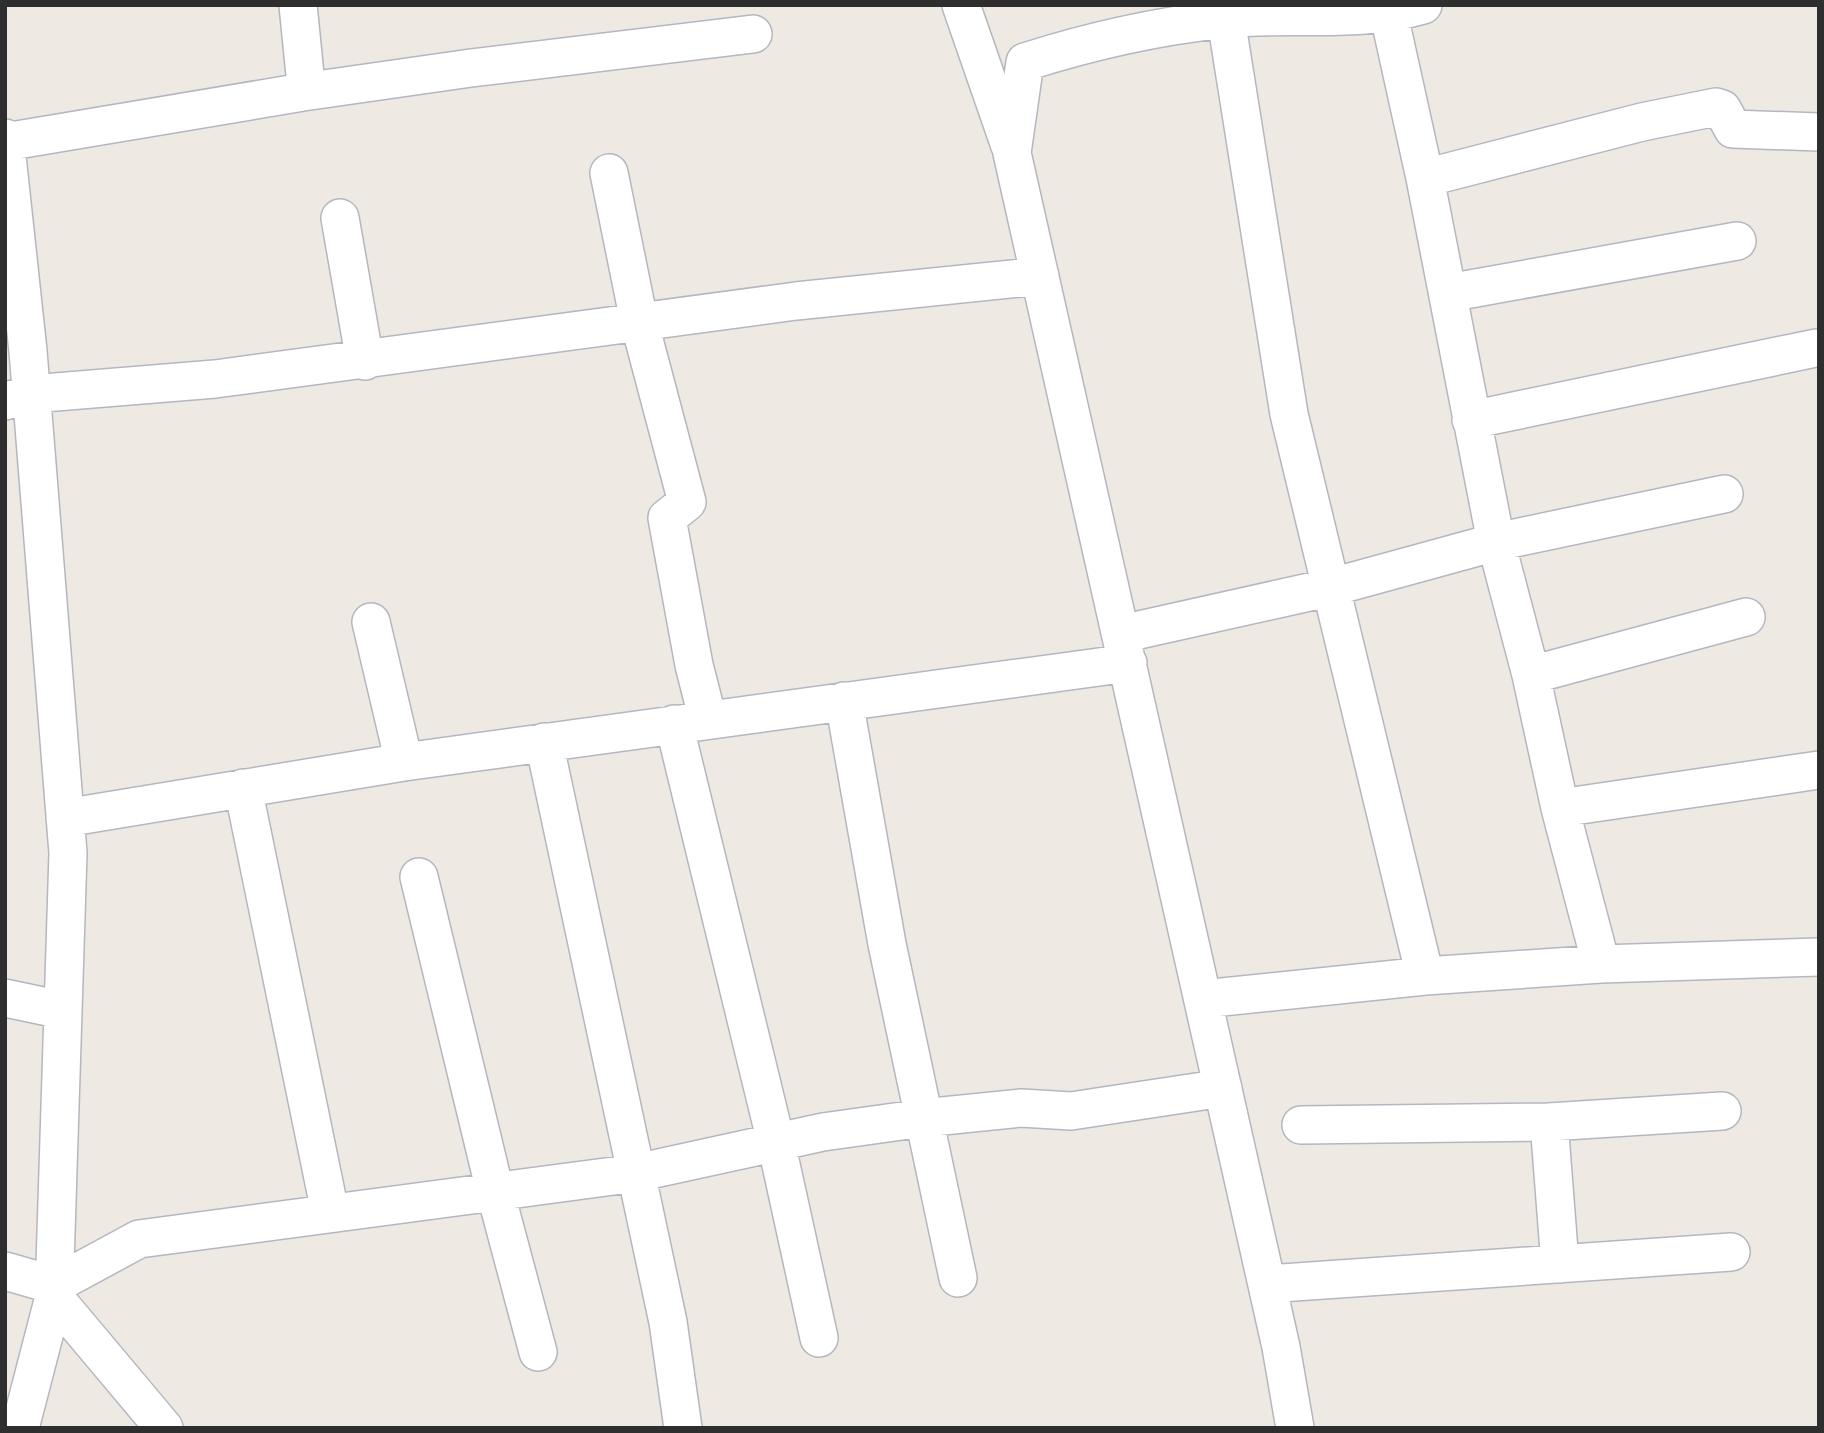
<svg xmlns="http://www.w3.org/2000/svg" width="1824" height="1433" font-family="Quicksand,sans-serif">
  <style>
    .lines { fill: none; stroke-linecap: round; stroke-linejoin: round }
    .minor-casing { stroke: #b5b7c0; stroke-width: 40 }
    .minor { stroke: #fff; stroke-width: 37 }
  </style>
  <rect width="100%" height="100%" fill="#eee9e2"/>
  <g class="lines">
    <!-- minor casing -->
    <g class="minor-casing">
      <path id="minor" d="M 298,5 L 305,75 L 303,92
        M 961,5 L 1010,146
        M 1389,15 L 1425,178 L 1496,542 L 1531,675 L 1560,808 L 1601,964
        M 1226,19 L 1289,414 L 1425,976
        M 5,138 L 28,351 L 68,853 L 54,1297 L 164,1428
        M 5,142 L 303,92 L 471,68 L 753,34
        M 609,173 L 639,321 L 687,502 L 667,518 L 694,665 L 708,720
        M 1425,178 L 1642,122 L 1716,107 L 1722,109 L 1733,129 L 1819,132
        M 340,218 L 365,361
        M 1448,293 L 1737,241
        M 5,401 L 31,394 L 215,379 L 796,301 L 1040,276
        M 1471,420 L 1816,348
        M 371,622 L 404,762
        M 1121,634 L 1332,587 L 1496,542 L 1724,494
        M 1531,675 L 1746,617
        M 844,701 L 887,944 L 958,1278
        M 674,724 L 776,1142 L 819,1338
        M 544,742 L 668,1322 L 683,1428
        M 243,788 L 330,1212
        M 1560,808 L 1819,770
        M 65,818 L 404,762 L 1128,663
        M 419,877 L 495,1191 L 538,1352
        M 5,998 L 62,1010
        M 1203,999 L 1425,976 L 1601,964 L 1819,957
        M 1549,1122 L 1560,1264
        M 1301,1125 L 1549,1122 L 1722,1111
        M 5,1271 L 54,1285 L 139,1239 L 636,1173 L 823,1132 L 923,1118 L 1021,1108 L 1071,1111 L 1223,1088
        M 1267,1284 L 1731,1252
        M 20,1428 L 54,1297
        M 1295,1428 L 1281,1347 L 1012,153 L 1025,62 C 1091,41 1156,26 1225,19 C 1291,12 1358,24 1423,5"/>
    </g>
    <!-- minor -->
    <use href="#minor" class="minor"/>
  </g>
  <!-- border -->
  <rect width="1824" height="1433" fill="none" stroke="#2e2e2e" stroke-width="14"/>
</svg>
